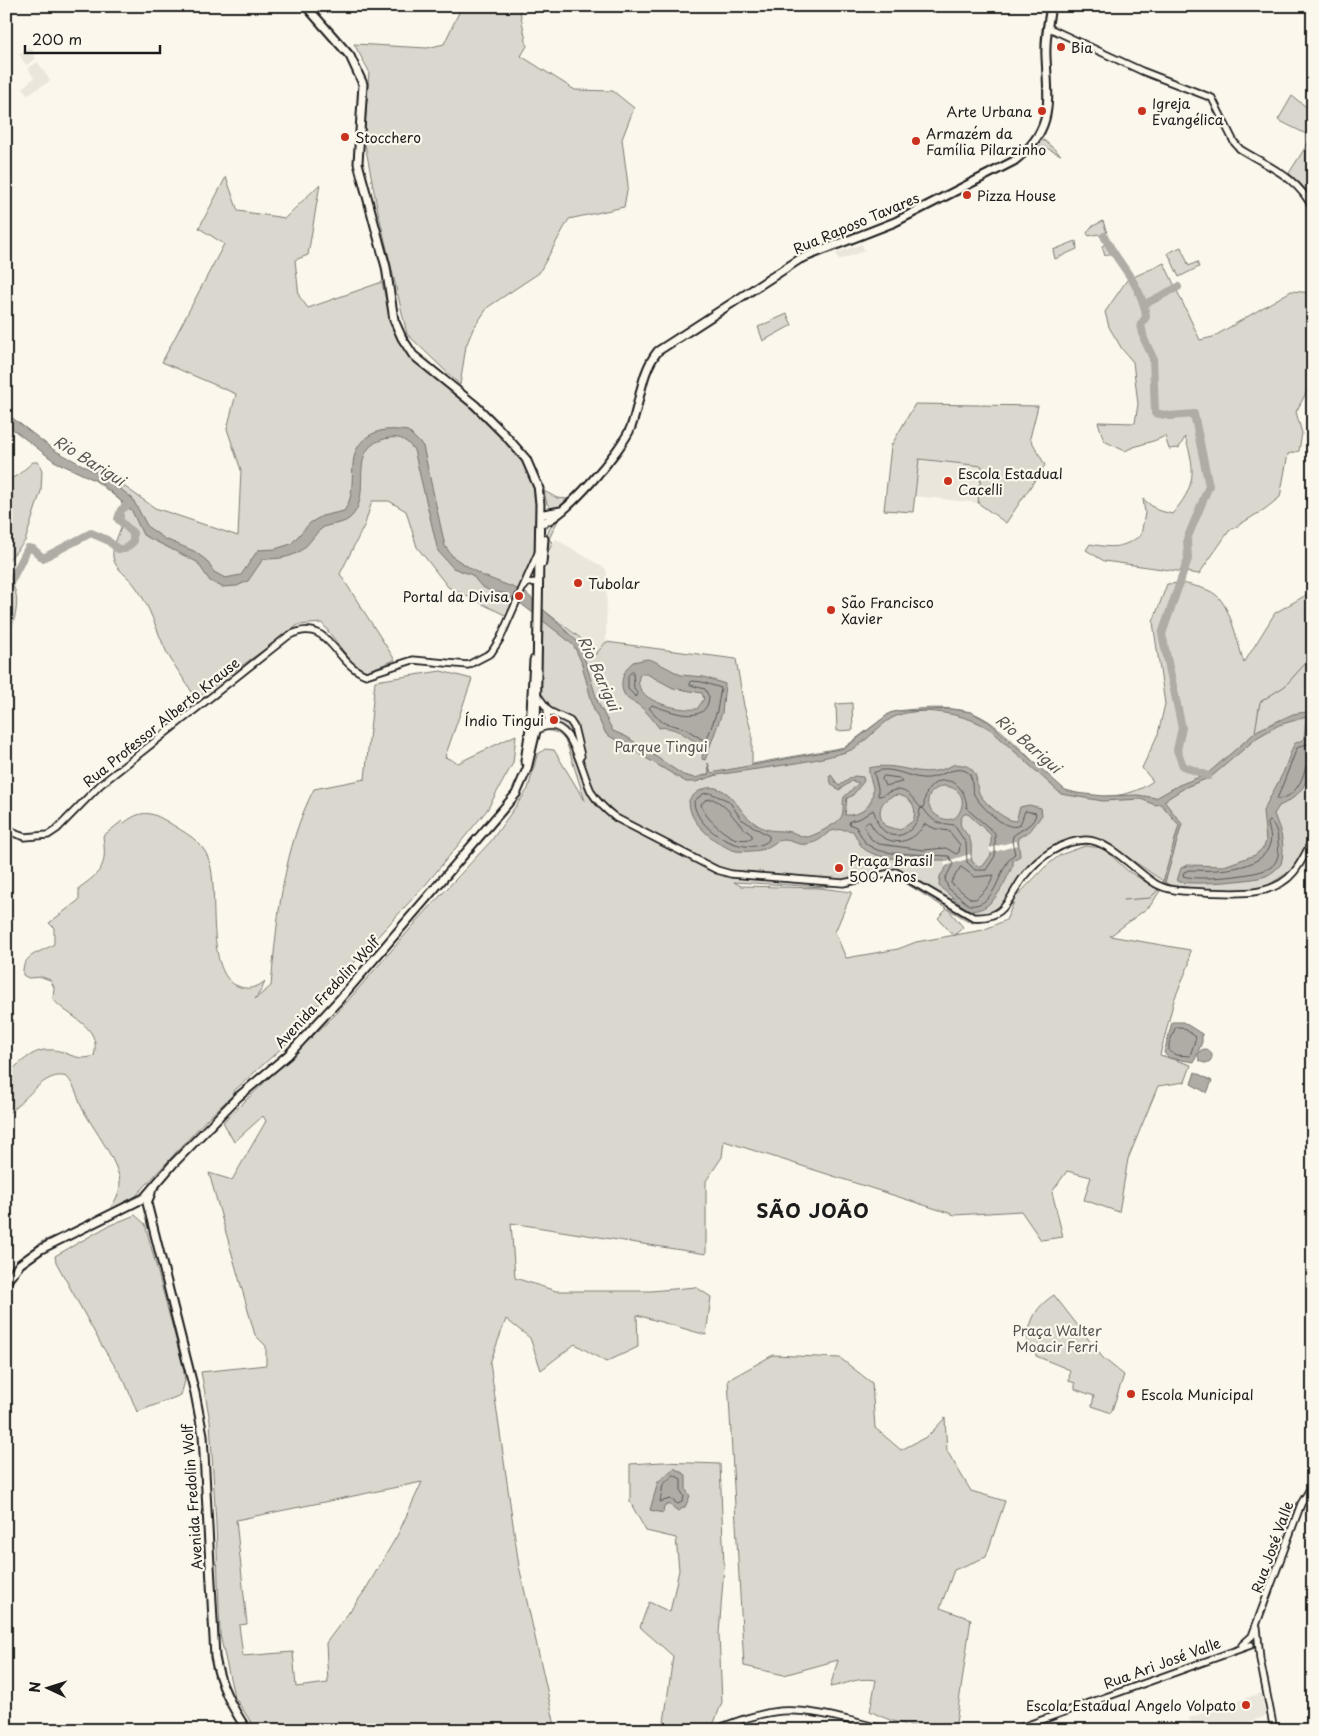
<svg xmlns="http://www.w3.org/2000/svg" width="1319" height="1736" font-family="'Playpen Sans',sans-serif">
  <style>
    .built { fill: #eae6dc }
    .green { fill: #dad7ce; stroke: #7b7a75; fill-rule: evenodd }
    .water { fill: #afaca5; stroke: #74726e; fill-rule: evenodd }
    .pier { fill: #fbf7ec }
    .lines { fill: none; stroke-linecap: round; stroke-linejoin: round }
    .shore { stroke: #575653; stroke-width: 1 }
    .stream { stroke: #74726e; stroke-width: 1 }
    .river { stroke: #afaca5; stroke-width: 8 }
    .minor-casing { stroke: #1c1c1c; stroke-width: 9 }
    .major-casing { stroke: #1c1c1c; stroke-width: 11 }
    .minor { stroke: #fbf7ec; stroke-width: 5.5 }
    .major { stroke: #fbf7ec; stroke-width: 7 }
    .poi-dot { fill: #c8321e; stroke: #fbf7ec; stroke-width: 2 }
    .labels { text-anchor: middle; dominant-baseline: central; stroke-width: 4.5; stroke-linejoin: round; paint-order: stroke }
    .poi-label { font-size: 14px; fill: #1c1c1c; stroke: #fbf7ec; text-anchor: start }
    .street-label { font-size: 14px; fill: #1c1c1c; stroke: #fbf7ec }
    .park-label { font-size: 14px; fill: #555451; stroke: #fbf7ec }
    .water-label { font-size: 15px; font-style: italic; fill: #575653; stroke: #fbf7ec }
    .district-label { font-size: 19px; font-weight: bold; letter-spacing: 1px; fill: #1c1c1c; stroke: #fbf7ec }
  </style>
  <rect width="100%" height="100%" fill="#fbf7ec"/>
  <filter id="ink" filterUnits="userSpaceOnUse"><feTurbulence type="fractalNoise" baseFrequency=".02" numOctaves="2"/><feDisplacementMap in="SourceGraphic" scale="10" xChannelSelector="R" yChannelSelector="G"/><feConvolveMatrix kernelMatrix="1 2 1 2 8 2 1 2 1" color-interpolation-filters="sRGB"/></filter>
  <g filter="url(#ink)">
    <!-- built -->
    <path class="built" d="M 29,48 L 32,48 L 36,59 L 26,65 L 19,54 Z
      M 38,62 L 50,81 L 27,95 L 23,87 L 34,78 L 28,68 Z
      M 862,244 L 864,251 L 839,260 L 836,253 Z
      M 918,459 L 982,466 L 978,503 L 914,496 Z
      M 556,539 L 606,569 L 607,574 L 606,642 L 596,654 L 591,656 L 584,641 L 544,609 L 546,559 Z
      M 1261,1693 L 1266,1716 L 1227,1730 L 1193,1730 L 1189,1718 Z"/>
    <!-- green -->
    <path class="green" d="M 462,6 L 519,6 L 527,46 L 521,56 L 575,90 L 613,91 L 634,108 L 622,139 L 628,185 L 624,207 L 569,219 L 539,273 L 488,307 L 473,329 L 466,346 L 460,385 L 407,334 L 377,207 L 364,139 L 369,71 L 354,44 L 427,48 L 444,44 Z
      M 1292,96 L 1313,112 L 1313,183 L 1308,192 L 1289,173 L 1312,137 L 1278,120 Z
      M 1041,140 L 1045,141 L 1061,155 L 1044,147 L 1034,148 Z
      M 226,177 L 238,211 L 285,218 L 320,184 L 308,255 L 295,260 L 299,296 L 308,308 L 382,282 L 390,319 L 407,355 L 493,427 L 528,469 L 536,498 L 535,551 L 507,616 L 448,587 L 417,547 L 406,511 L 389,501 L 372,501 L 365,524 L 340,574 L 395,660 L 364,672 L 357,669 L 322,623 L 298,625 L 196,699 C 187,683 176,669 167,653 C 157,632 150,606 136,587 C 129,576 115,570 113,557 C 111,539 129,527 121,501 L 87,474 L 92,464 L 155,508 L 238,536 L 241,470 L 227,429 L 236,394 L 162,362 L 224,244 L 199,228 Z
      M 1103,221 L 1107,233 L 1101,237 L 1098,234 L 1089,236 L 1087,233 L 1091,227 Z
      M 1076,241 L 1077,249 L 1055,259 L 1053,250 Z
      M 1111,241 L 1115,251 L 1105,256 L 1102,246 Z
      M 1181,247 L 1189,266 L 1197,262 L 1199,267 L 1179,277 L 1168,253 Z
      M 1164,263 L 1200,340 L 1213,337 L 1291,291 L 1313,293 L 1313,380 L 1296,412 L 1302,433 L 1299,451 L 1288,454 L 1280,497 L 1265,509 L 1229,531 L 1199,574 L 1104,561 L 1086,550 L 1090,544 C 1112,548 1122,549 1141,535 L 1145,513 L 1143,499 L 1157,510 L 1172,514 C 1196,487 1196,470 1185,437 L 1179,448 L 1169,449 L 1165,436 C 1152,443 1138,444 1125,451 L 1104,441 L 1098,422 L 1135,423 L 1138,404 L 1133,362 L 1122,349 L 1109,327 L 1105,312 L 1127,280 Z
      M 787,314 L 792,325 L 763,341 L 758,327 Z
      M 915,404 L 1038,406 L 1030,438 L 1045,465 L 1006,523 L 978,503 L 982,466 L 919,459 L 913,512 L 884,510 L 891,446 Z
      M 33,462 L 39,462 L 42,471 L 41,491 L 25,541 L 6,563 L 6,481 L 18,475 Z
      M 544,491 L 557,498 L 568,499 L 559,507 L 551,508 L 547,504 Z
      M 559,518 L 549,539 L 553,543 L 548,552 C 544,540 548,525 559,518 Z
      M 6,577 C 24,592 16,620 6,639 Z
      M 1183,583 C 1193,586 1208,588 1216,595 C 1231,607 1238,645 1244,663 L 1275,613 L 1313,591 L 1313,834 L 1291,871 L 1260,890 L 1223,892 L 1175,889 L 1108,844 L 1073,845 L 1045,859 L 1025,880 L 1016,897 L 1045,867 L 1060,855 L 1085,846 L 1103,848 L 1128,871 L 1160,891 L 1150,906 L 1110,936 L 1190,950 L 1189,964 L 1174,1000 L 1160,1055 L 1191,1065 L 1185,1082 L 1158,1086 L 1128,1159 L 1119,1212 L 1084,1200 L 1091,1177 L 1067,1171 L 1052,1192 L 1063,1237 L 1041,1240 L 1021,1211 L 955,1215 L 724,1141 L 722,1157 L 706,1181 L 706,1254 L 511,1223 L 515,1278 L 556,1291 L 651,1291 L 696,1287 L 711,1297 L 706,1335 L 637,1315 L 638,1347 L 606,1362 L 575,1344 L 541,1370 L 530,1338 L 506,1319 L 490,1363 L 519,1566 L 556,1730 L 256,1730 L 234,1696 L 220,1635 L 216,1524 L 210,1421 L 201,1372 L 266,1365 L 266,1346 L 255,1335 L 209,1173 L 232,1180 L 266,1121 L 263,1116 L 234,1142 L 223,1122 L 338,1012 L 418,920 L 491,841 L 528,789 L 537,755 L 545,749 L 554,750 L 585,801 L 567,744 C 559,730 551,730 536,731 L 541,608 L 584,641 L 591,656 L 596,654 L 606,642 L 736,659 L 744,706 L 752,733 L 752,764 L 845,747 L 890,713 L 898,711 C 921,708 947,706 970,712 C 1003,722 1036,770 1065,790 C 1094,799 1128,800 1153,781 L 1142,768 L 1158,734 L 1165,704 L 1153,622 L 1167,584 ZM 894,876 L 947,909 L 938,918 L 954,936 L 963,927 L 948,909 L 972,923 C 989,919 1003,915 1014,902 L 1006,920 L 983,930 L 916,942 L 898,949 L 846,958 L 835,932 L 852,892 L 820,888 L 741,886 L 734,882 L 823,887 ZM 422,1482 L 398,1534 L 364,1592 L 326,1643 L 328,1683 L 296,1687 L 293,1652 L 243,1656 L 239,1625 L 247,1624 L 236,1520 Z
      M 441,671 L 472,679 L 445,757 L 458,763 L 516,735 L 513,763 L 487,810 L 427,883 L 359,957 L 285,1045 L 235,1090 L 233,1095 L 207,1119 L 132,1200 L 108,1211 C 114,1203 120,1194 120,1184 C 120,1163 92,1127 82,1108 C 77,1097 76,1087 67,1077 C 44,1069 25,1104 6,1114 L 6,1074 C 19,1065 31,1050 47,1050 C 66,1048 73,1063 94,1056 C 102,1025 68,1018 53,999 L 54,987 L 50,980 L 42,977 L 28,978 L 23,975 C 21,954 41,953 54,944 L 54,928 L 49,923 L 79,900 L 79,888 C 103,871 107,865 103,836 L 122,821 L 124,823 C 141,810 150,811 168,822 C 185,833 202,840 209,860 C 220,890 203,976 240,987 C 250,990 258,987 265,981 L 262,989 L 255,999 L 271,986 C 277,919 283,849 314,789 L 365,779 L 375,681 Z
      M 852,703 L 853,730 L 837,731 L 836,704 Z
      M 135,1215 L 145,1224 L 183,1366 L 185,1381 L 181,1395 L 137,1412 L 125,1382 L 102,1346 L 56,1262 L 55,1256 L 108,1226 Z
      M 73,1228 L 68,1231 L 25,1255 L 41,1242 Z
      M 1054,1295 L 1103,1358 L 1124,1375 L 1111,1413 L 1092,1406 L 1094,1396 L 1075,1389 L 1075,1383 L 1069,1381 L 1070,1370 L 1036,1356 L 1035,1347 L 1026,1343 C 1031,1320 1034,1308 1054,1295 Z
      M 773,1355 L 840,1358 L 872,1383 L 875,1428 L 901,1450 L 928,1436 L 945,1418 L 947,1451 L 971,1491 L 1005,1501 L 986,1557 L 954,1570 L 940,1608 L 971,1619 L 955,1730 C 926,1730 895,1725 870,1711 L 876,1680 C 856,1677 849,1684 830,1687 L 838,1660 L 784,1675 L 744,1666 L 728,1380 Z
      M 662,1462 L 720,1464 L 724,1566 L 719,1634 L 722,1702 L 714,1723 L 699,1730 L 663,1730 L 673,1656 L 640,1627 L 649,1602 L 670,1612 L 679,1570 L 676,1538 L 646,1531 L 630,1502 L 630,1464 Z"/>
    <!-- water -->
    <path class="water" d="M 6,413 L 54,450 L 107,478 L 132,498 L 148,527 L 165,539 L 194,551 L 206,560 L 214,572 L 225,578 L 241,575 L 258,550 L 275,549 L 291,544 L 310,523 L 322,516 L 344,511 C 361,488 342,455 367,437 C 380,428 393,429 408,431 L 423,446 L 445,546 L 453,557 L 481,575 L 525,592 L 580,644 L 598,703 L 613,731 L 627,737 L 683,775 L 695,778 L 709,774 L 708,763 L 711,773 L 845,748 L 890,713 L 898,711 L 951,709 L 971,712 L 989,722 L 1065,790 L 1076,793 L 1104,796 L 1138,795 L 1156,798 L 1179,785 L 1207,774 L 1258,730 L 1293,714 L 1313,711 L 1313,716 L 1308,717 L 1307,739 L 1313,741 C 1313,770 1308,794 1279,806 L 1274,814 C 1281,832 1286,845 1281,864 C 1277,869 1272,873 1266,876 C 1253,881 1188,886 1177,881 L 1181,868 L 1188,865 L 1224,866 L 1255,855 L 1264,847 L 1266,841 L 1263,811 L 1283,773 L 1294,744 L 1304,739 L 1306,717 L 1279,725 L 1258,737 L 1211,777 L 1186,787 L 1164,801 L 1182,824 L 1164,886 L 1162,885 L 1179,825 L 1161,804 L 1155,805 L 1141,799 L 1103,801 L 1061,794 L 991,730 C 969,714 917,704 892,718 C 876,727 863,747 846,752 C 805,764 760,768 717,775 L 696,782 L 686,782 L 606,734 L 594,710 L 581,661 L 574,646 L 565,638 L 520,603 L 504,593 L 492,592 L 481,586 L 472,575 L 453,568 L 438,551 L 414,450 C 407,441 401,436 389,438 C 344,446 374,491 352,516 C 344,525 333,523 324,527 C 316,532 312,540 306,546 C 295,558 278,559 263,559 L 248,581 L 237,586 L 222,587 L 210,581 L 197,562 L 143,535 L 132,511 L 101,483 L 54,461 L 6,424 Z
      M 647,659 L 652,660 L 681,675 L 704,677 L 725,684 L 722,713 L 705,760 L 702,759 L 703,747 C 690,739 675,725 659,728 C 654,721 648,713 641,707 C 637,703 631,702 627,698 C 617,687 623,670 633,662 ZM 640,674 L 647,674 L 673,688 L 702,693 L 704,699 L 697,709 C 679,711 629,701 640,674 Z
      M 955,764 C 962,765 969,765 973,771 C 978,777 976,784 978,790 C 980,800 1006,822 1016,821 L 1020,807 L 1029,805 L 1041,808 L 1042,815 L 1030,831 L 1018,838 L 1020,856 L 1013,860 L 1013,865 C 1004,884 992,915 967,910 L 939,886 L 940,876 L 948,865 L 944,860 C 924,860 879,862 863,848 C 859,844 856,836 853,831 C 821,825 831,840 807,844 C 799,846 792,840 784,840 C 775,840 769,849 760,850 C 753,851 743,852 736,851 C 722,848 697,828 692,815 C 690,811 689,805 689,800 C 696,792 704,786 716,788 C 735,793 738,811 752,821 C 768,834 774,829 791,832 C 796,833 801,837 806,837 C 811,838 836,824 840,819 C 845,813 842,804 844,797 L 859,783 L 852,781 L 839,790 L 832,785 L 829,777 L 831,775 L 839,786 L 854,776 L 863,777 L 864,781 L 852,796 L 847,798 L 845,815 C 860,816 873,807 873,790 C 873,783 868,776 869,768 C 903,760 920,783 955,764 ZM 943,786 C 954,786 964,793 962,805 C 955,842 903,798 943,786 ZM 897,795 C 911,797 918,807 913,821 L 900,830 L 885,826 C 875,812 881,798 897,795 ZM 964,814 L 968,814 L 991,835 L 991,855 L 983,866 L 978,867 L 972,861 C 970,855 972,850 971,844 C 970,831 953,828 964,814 Z
      M 1172,1022 L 1183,1022 L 1202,1034 L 1202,1042 L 1194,1062 L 1169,1058 L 1164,1053 Z
      M1198 1056a7 7 0 1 1 14 0a7 7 0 1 1-14 0Z
      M 1195,1072 L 1212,1081 L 1207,1093 L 1191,1084 Z
      M 674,1468 L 686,1475 L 686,1490 L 690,1496 L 685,1507 L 678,1511 L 669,1504 L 664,1507 L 663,1513 L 650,1510 L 658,1482 Z"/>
    <!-- pier -->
    <path class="pier" d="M 1016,841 L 1018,845 L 991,853 L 989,848 Z
      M 970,854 L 971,858 L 945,866 L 944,862 Z"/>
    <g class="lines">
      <!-- shore -->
      <path class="shore" d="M 633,671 L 634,688 L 638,695 L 636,697 L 628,689 L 628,676 Z
        M 692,681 L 702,682 L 721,688 L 717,711 L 706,742 L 686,729 L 662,722 L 649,708 L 652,705 C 669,711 707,727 709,697 L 705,689 L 690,685 Z
        M 1313,745 L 1306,744 L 1297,748 L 1277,799 C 1294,799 1303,780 1306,766 L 1313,763
        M 881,770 C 898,768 913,780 929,778 C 941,776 955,766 966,771 C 974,775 971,786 973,792 C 976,802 1007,834 1019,825 C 1022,822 1023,815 1025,811 L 1036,813 C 1035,825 1021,829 1013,836 L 1012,841 L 1015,854 C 999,862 998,909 969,905 L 948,888 L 945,879 L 953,864 L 949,856 L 892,853 L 877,850 L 866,844 L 856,827 L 849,824 L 850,821 L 861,818 L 873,810 C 876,815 876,822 881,828 C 897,846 919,829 920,809 L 923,808 C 935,824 935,822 954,825 L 966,843 L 967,862 L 975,870 L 986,870 L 995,856 L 995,833 L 967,809 C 965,770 924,773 924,806 L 921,808 C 912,798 905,785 889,792 C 884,794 883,796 878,796 L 878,788 L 874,773 Z
        M 884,776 L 899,778 L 902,782 L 885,786 L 882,779 Z
        M 710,793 L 729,801 L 741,819 L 769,836 L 769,840 C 746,860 694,829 694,801 L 703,794 Z
        M 713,799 C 731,807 734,823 752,835 L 752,838 C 747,840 742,840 737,839 C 725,836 702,815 701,804 L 706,800 Z
        M 1270,821 C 1276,826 1278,834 1278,842 C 1279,851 1279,861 1271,867 C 1259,876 1198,881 1183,876 L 1184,872 L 1189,870 C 1211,871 1264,872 1270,843 C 1272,837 1269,830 1268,824 Z
        M 867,822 L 870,822 C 877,838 895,847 911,838 C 917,835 921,829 925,824 L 936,829 L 949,831 L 960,845 L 959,852 L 956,854 L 946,848 L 924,850 L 879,844 L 871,839 L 864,827 Z
        M 961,867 L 975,877 L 994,875 L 989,886 L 976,899 L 971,899 L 951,883 Z
        M 1176,1027 L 1182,1027 L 1196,1037 L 1190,1056 L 1176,1055 L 1169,1051 L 1169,1044 Z
        M 674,1475 L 681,1479 L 681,1491 L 684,1497 L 682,1502 L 678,1504 L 670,1499 L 660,1502 L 663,1485 Z"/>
      <!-- stream -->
      <path class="stream" d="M 1255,732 L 1260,702 L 1285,686 L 1313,655
        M 1124,900 L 1150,898 L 1158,890"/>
      <!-- river -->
      <path class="river" d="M 1104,236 C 1117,263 1143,285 1146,317 L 1141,324 L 1144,339 L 1153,358 L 1155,413 L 1170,416 L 1194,414 L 1209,486 L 1187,539 L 1188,559 L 1162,634 L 1182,728 L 1177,750 L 1183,766 L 1208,776
        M 1145,304 L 1178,287
        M 6,591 L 28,548 L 33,549 L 43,558 L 91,533 L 107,540 L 118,549 L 125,549 L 133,542 L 133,533 L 118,519 L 121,510 L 129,504"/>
      <!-- minor casing -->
      <g class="minor-casing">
        <path id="minor" d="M 1047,27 L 1142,71 L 1212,98 L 1234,142 L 1240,149 C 1269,167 1298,177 1313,209
          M 524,587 L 527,583 L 539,582
          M 538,696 L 549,711 L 570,721 L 574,727 L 581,756
          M 543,727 L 548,720 L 547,708
          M 536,731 C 573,708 580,772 592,793 C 598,803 607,811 616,818 L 717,870 L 731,874 L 843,883 L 896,872 L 973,917 C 1008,920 1008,896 1025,875 C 1038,858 1063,840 1086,840 C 1109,840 1136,872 1156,884 C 1170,892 1189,891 1204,892 C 1234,893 1273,898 1294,872 C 1302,862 1307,850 1313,839
          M 6,826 L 16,834 L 25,837 L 48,835 L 57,829 L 100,785 L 288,636 C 329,614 333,663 366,675 L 413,660 L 468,665 L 491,653 L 500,639 L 538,553
          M 1257,1627 L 1260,1659 L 1274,1730
          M 1242,1645 L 1252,1636 L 1301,1504 L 1313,1484
          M 714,1730 C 735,1722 758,1713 781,1711 C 816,1709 853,1722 888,1730
          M 1014,1730 L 1251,1645"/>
      </g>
      <!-- major casing -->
      <g class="major-casing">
        <path id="major" d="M 306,6 L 350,56 L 363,84 L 358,163 L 386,267 L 394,320 L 402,338 L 413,355 L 475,405 L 505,435 L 526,459 L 539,489
          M 540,517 L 544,514 L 561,511
          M 540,523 C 561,523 624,447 631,427 C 641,401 640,373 658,351 L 800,259 L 895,222 L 1014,161 C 1055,130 1048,102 1046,57 C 1045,39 1048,23 1051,6
          M 542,563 L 544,539
          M 525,761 L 530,728 L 534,660
          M 151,1193 L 147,1203 L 195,1393 L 203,1435 L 215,1657 C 220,1685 231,1706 247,1730
          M 6,1282 L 20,1264 L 41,1249 L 144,1198 L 173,1164 L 238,1097 L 288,1055 L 339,1000 L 516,794 L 527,769 L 536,731 L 540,504 L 538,485"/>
      </g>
      <!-- minor -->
      <use href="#minor" class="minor"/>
      <!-- major -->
      <use href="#major" class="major"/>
    </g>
  </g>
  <!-- markers -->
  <g class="poi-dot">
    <circle cx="1061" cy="47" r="5"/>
    <circle cx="1042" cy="111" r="5"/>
    <circle cx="1142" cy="111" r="5"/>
    <circle cx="345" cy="137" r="5"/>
    <circle cx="916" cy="141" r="5"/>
    <circle cx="967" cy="195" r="5"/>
    <circle cx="948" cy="481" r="5"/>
    <circle cx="578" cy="583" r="5"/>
    <circle cx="519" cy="596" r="5"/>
    <circle cx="831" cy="610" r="5"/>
    <circle cx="554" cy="720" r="5"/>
    <circle cx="839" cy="868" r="5"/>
    <circle cx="1131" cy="1394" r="5"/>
    <circle cx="1246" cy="1705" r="5"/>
  </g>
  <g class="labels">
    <!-- poi labels -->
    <g class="poi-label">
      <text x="1071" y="47">Bia</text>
      <text x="1152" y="103">Igreja<tspan x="1152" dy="16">Evangélica</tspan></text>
      <text x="1032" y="111" text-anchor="end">Arte Urbana</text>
      <text x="926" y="133">Armazém da<tspan x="926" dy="16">Família Pilarzinho</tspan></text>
      <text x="355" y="137">Stocchero</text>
      <text x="977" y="195">Pizza House</text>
      <text x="958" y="473">Escola Estadual<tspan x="958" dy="16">Cacelli</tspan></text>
      <text x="588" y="583">Tubolar</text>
      <text x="509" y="596" text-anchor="end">Portal da Divisa</text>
      <text x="841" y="602">São Francisco<tspan x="841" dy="16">Xavier</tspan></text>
      <text x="544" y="720" text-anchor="end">Índio Tingui</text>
      <text x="849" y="860">Praça Brasil<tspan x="849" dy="16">500 Anos</tspan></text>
      <text x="1141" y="1394">Escola Municipal</text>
      <text x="1236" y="1705" text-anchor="end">Escola Estadual Angelo Volpato</text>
    </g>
    <!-- street labels -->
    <g class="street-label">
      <text transform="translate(856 223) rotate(-23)">Rua Raposo Tavares</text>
      <text transform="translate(161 722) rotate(-39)">Rua Professor Alberto Krause</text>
      <text transform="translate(327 992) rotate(-47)">Avenida Fredolin Wolf</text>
      <text transform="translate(192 1497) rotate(-94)">Avenida Fredolin Wolf</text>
      <text transform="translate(1272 1547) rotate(-70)">Rua José Valle</text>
      <text transform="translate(1162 1663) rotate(-20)">Rua Ari José Valle</text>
    </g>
    <!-- park labels -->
    <g class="park-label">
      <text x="661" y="746">Parque Tingui</text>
      <text x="1057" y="1330">Praça Walter<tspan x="1057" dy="16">Moacir Ferri</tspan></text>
    </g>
    <!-- water labels -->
    <g class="water-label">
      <text transform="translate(90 460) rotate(32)">Rio Barigui</text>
      <text transform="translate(600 673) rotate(66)">Rio Barigui</text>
      <text transform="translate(1029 743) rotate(41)">Rio Barigui</text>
    </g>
    <!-- district labels -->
    <g class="district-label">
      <text x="813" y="1210">SÃO JOÃO</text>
    </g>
  </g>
  <!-- margin -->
  <rect width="1319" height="1736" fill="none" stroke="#fbf7ec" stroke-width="25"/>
  <rect x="12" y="12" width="1294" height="1711" fill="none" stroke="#1c1c1c" stroke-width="2" filter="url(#ink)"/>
  <!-- north arrow -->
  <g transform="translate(48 1688) rotate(274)" stroke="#fbf7ec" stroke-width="4" paint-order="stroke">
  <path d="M0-4L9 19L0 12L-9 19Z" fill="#1c1c1c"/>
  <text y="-8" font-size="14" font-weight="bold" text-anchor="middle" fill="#1c1c1c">N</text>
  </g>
  <!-- scale -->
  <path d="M25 45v8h135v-8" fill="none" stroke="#1c1c1c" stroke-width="2.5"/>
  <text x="32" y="45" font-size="15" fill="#1c1c1c" stroke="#fbf7ec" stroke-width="4" paint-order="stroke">200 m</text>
</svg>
